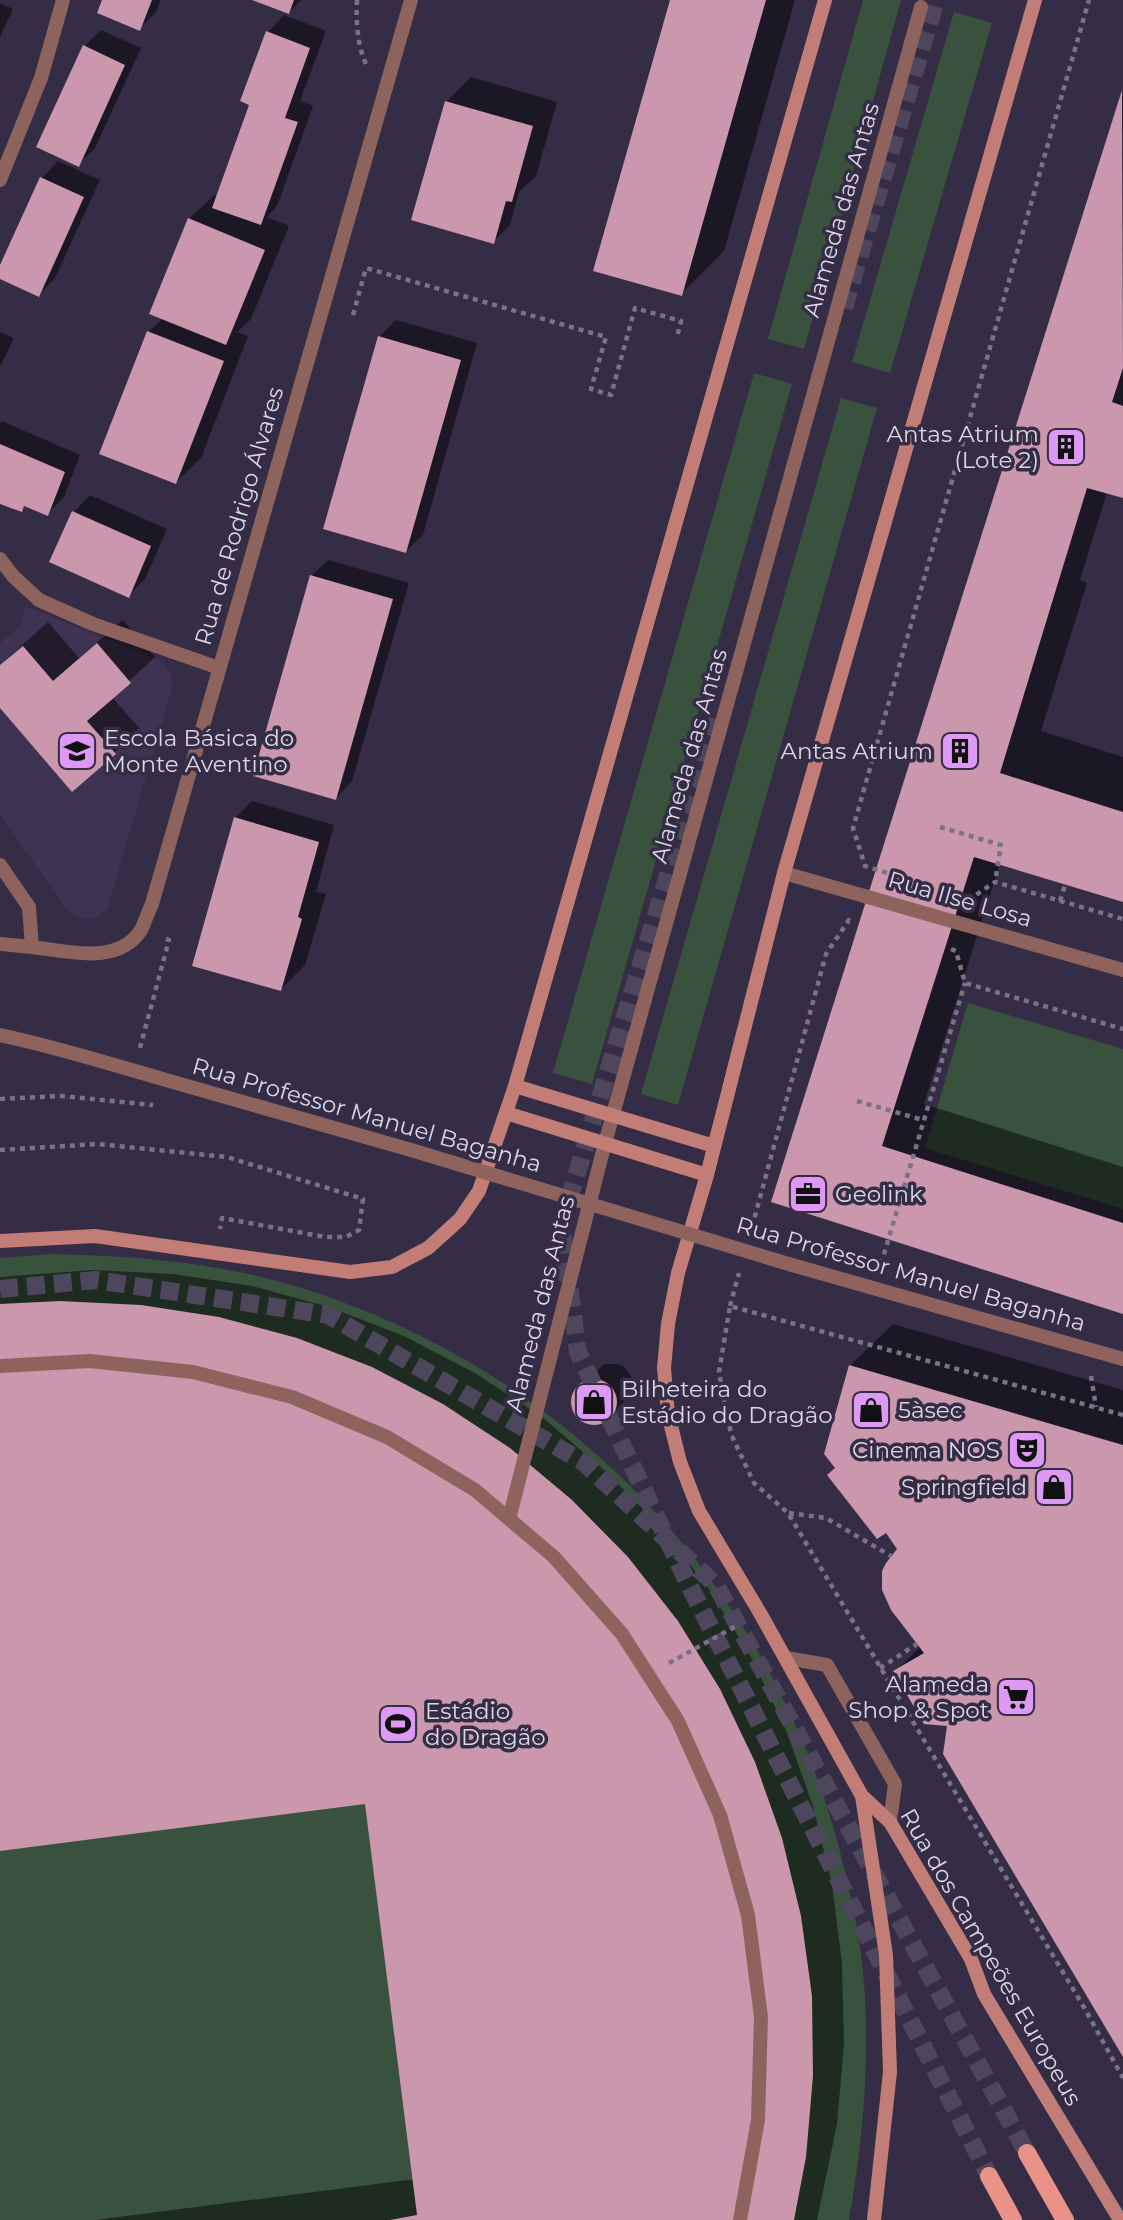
<svg xmlns="http://www.w3.org/2000/svg" width="1123" height="2220" font-family="Montserrat,sans-serif">
  <style>
    .built { fill: #3e3352 }
    .green { fill: #39523d }
    .shadow { fill: #0007 }
    .building { fill: #ca97ac }
    .lines { fill: none; stroke-linecap: round; stroke-linejoin: round }
    .primary-tunnel { stroke: #4e465d; stroke-width: 18; stroke-dasharray: 18 9; stroke-linecap: butt }
    .path { stroke: #7a7388; stroke-width: 4.5; stroke-dasharray: 5 5; stroke-linecap: butt }
    .lane { stroke: #8e635e; stroke-width: 14 }
    .street { stroke: #8e635e; stroke-width: 14 }
    .secondary { stroke: #c27e76; stroke-width: 14 }
    .primary { stroke: #ea9288; stroke-width: 18 }
    .street-bridge { stroke: #8e635e; stroke-width: 14 }
    .labels { text-anchor: middle; dominant-baseline: central; stroke-width: 7; stroke-linejoin: round; paint-order: stroke }
    .street-label { font-size: 23px; fill: #dcd7e7; stroke: #352c45 }
    .poi-label { font-size: 23px; fill: #dcd7e7; stroke: #352c45; text-anchor: end }
  </style>
  <rect width="100%" height="100%" fill="#352c45"/>
  <!-- built -->
  <path class="built" d="M 26,606 L 163,662 L 171,675 L 172,688 L 107,910 L 94,919 L 81,918 L 67,910 L 0,814 L 0,643 L 20,626 Z"/>
  <!-- green -->
  <path class="green" d="M 863,0 L 901,0 L 804,349 L 768,339 Z
    M 954,12 L 992,23 L 890,373 L 852,362 Z
    M 754,373 L 792,384 L 592,1084 L 553,1073 Z
    M 841,398 L 877,408 L 678,1105 L 641,1094 Z
    M 968,1003 L 1123,1049 L 1123,1209 L 925,1148 Z
    M 52,1254 C 135,1256 216,1262 295,1286 C 572,1370 782,1594 846,1876 C 855,1915 863,1956 865,1997 C 869,2073 862,2146 849,2220 L 0,2220 L 0,1258 Z"/>
  <!-- shadow -->
  <path class="shadow" d="M 104,0 L 161,0 L 156,12 L 139,29 Z
    M 256,0 L 301,0 L 289,12 Z
    M 672,0 L 795,0 L 724,251 L 681,294 Z
    M 0,3 L 13,9 L 0,37 Z
    M 284,15 L 326,31 L 300,101 L 313,106 L 277,206 L 267,217 L 289,226 L 251,319 L 237,332 L 248,336 L 201,458 L 176,482 L 148,332 L 163,318 L 189,219 L 214,195 L 218,197 L 251,104 L 268,32 Z
    M 101,30 L 141,48 L 95,148 L 78,165 L 85,46 Z
    M 471,77 L 557,102 L 536,176 L 519,192 L 510,225 L 493,242 L 446,102 Z
    M 1123,93 L 1123,496 L 1107,492 L 1080,580 L 1087,583 L 1041,731 L 1123,757 L 1123,901 L 1000,863 L 924,1104 L 1123,1167 L 1123,1312 L 773,1201 Z
    M 58,161 L 100,180 L 55,278 L 38,295 L 0,277 L 0,269 L 42,178 Z
    M 396,320 L 477,343 L 423,535 L 406,551 L 379,337 Z
    M 0,332 L 14,338 L 0,367 Z
    M 2,421 L 80,455 L 64,497 L 47,514 L 26,505 L 21,510 L 0,502 L 0,423 Z
    M 90,495 L 167,529 L 145,579 L 128,596 L 74,512 Z
    M 328,560 L 409,583 L 352,781 L 336,798 L 311,576 Z
    M 123,620 L 155,657 L 112,697 L 139,728 L 114,753 L 0,706 L 0,665 L 48,622 L 79,658 Z
    M 252,801 L 334,825 L 316,892 L 326,894 L 305,965 L 281,989 L 235,818 Z
    M 93,1270 L 173,1274 L 252,1286 L 329,1307 L 404,1336 L 475,1373 L 542,1417 L 603,1469 L 660,1526 L 709,1589 L 751,1657 L 786,1730 L 813,1806 L 832,1884 L 842,1963 L 844,2044 L 837,2124 L 817,2220 L 95,2220 L 415,2179 L 366,1802 L 0,1849 L 0,1277 Z
    M 893,1324 L 1123,1390 L 1123,2053 L 949,1724 L 896,1671 L 921,1646 L 900,1549 L 836,1467 L 850,1366 Z
    M 604,1364 L 617,1364 L 623,1366 L 631,1376 L 633,1383 L 629,1397 L 611,1414 L 599,1422 L 585,1421 L 575,1410 L 573,1404 L 577,1390 Z"/>
  <!-- building -->
  <path class="building" d="M 102,0 L 152,0 L 140,31 L 97,13 Z
    M 252,0 L 294,0 L 289,14 Z
    M 670,0 L 766,0 L 682,296 L 593,271 Z
    M 266,31 L 310,48 L 285,118 L 298,122 L 261,225 L 212,208 L 249,105 L 240,101 Z
    M 83,45 L 125,65 L 79,167 L 36,147 Z
    M 1122,90 L 1123,368 L 1112,402 L 1123,406 L 1123,498 L 1087,488 L 1000,773 L 1123,812 L 1123,902 L 974,857 L 882,1146 L 1123,1223 L 1123,1314 L 771,1202 Z
    M 445,101 L 533,126 L 512,202 L 506,201 L 494,244 L 411,220 Z
    M 40,177 L 84,197 L 39,297 L 0,279 L 0,265 Z
    M 188,218 L 265,250 L 226,345 L 149,314 Z
    M 147,331 L 224,361 L 176,484 L 99,454 Z
    M 378,336 L 461,360 L 406,553 L 323,529 Z
    M 0,444 L 65,472 L 48,516 L 24,506 L 22,512 L 0,504 Z
    M 72,511 L 151,546 L 129,598 L 49,562 Z
    M 310,575 L 393,599 L 336,800 L 253,776 Z
    M 97,643 L 131,683 L 87,721 L 116,754 L 72,792 L 0,708 L 0,665 L 23,646 L 53,681 Z
    M 234,817 L 319,842 L 298,917 L 302,919 L 281,991 L 192,966 Z
    M 60,1301 L 141,1305 L 219,1317 L 297,1338 L 372,1367 L 443,1404 L 510,1448 L 572,1500 L 628,1557 L 678,1621 L 720,1689 L 755,1762 L 782,1838 L 801,1916 L 812,1996 L 813,2076 L 806,2157 L 794,2220 L 390,2220 L 417,2215 L 365,1804 L 0,1851 L 0,1304 Z
    M 849,1365 L 1123,1445 L 1123,2057 L 943,1754 L 947,1726 L 924,1724 L 893,1671 L 924,1653 L 891,1610 L 882,1590 L 882,1571 L 886,1563 L 897,1549 L 886,1533 L 877,1539 L 827,1475 L 835,1468 L 824,1454 Z
    M571 1402a23 23 0 1 1 46 0a23 23 0 1 1-46 0Z"/>
  <g class="lines">
    <!-- primary-tunnel -->
    <path class="primary-tunnel" d="M 844,308 L 936,0
      M 716,719 L 561,1225 L 578,1352 L 688,1583 L 989,2176
      M 0,1289 L 96,1280 L 328,1315 L 583,1462 L 716,1585 L 1027,2153"/>
    <!-- path -->
    <path class="path" d="M 357,0 C 356,22 357,44 366,64
      M 353,315 L 366,268 L 606,337 L 591,389 L 611,395 L 635,308 L 681,321 L 677,337
      M 940,827 L 1001,845 L 995,882
      M 906,879 L 865,866 L 853,828 L 1089,0
      M 968,898 L 970,899 L 995,882 L 1123,919
      M 1060,901 L 1065,885
      M 951,949 L 956,951 L 965,983 L 1123,1029
      M 140,1048 L 169,940 L 164,938
      M 0,1099 L 61,1096 L 153,1105
      M 857,1101 L 923,1120
      M 0,1150 L 98,1144 L 227,1157 L 363,1199 L 359,1230 L 346,1237 L 325,1237 L 222,1218 L 220,1229
      M 752,1227 L 826,954 L 849,920 L 852,921
      M 881,1264 L 965,983
      M 730,1306 L 739,1273
      M 1091,1376 L 1096,1407
      M 1123,1415 L 730,1306 L 719,1372 L 731,1434 L 754,1483 L 788,1513 L 1085,2009 L 1123,2078
      M 789,1513 L 826,1518 L 891,1556
      M 669,1663 L 738,1625
      M 880,1668 L 917,1644"/>
    <!-- lane -->
    <path class="lane" d="M 786,1658 L 827,1665 L 895,1784 L 890,1822"/>
    <!-- street -->
    <path class="street" d="M 0,180 L 41,78 L 63,0
      M 0,559 L 13,576 L 39,600 L 93,624 L 219,668
      M 0,865 L 29,907 L 32,947 L 0,944
      M 784,873 L 1123,970
      M 32,947 C 67,951 118,966 141,930 C 145,922 148,912 152,904 L 411,0
      M 0,1035 C 62,1048 120,1067 180,1084 C 257,1106 334,1128 411,1150
      M 792,1265 L 1123,1359
      M 0,1366 L 90,1361 L 193,1372 L 292,1397 L 387,1437 L 475,1490 L 554,1557 L 622,1634 L 678,1721 L 720,1815 L 748,1915 L 761,2017 L 758,2120 L 740,2220
      M 509,1519 L 605,1143 L 921,7"/>
    <!-- secondary -->
    <path class="secondary" d="M 1035,0 L 784,873 L 707,1175 L 678,1273 L 668,1324 L 664,1368 L 668,1414 L 680,1462 L 699,1511 L 760,1613 L 862,1796 L 890,1822 L 971,1959 L 984,1994 L 1120,2220
      M 515,1086 L 714,1146
      M 506,1113 L 707,1175
      M 0,1241 L 95,1236 L 350,1272 L 392,1267 L 428,1248 L 460,1219 L 479,1191 L 515,1086 L 825,0
      M 862,1796 L 886,1955 L 890,2072 L 874,2220"/>
    <!-- primary -->
    <path class="primary" d="M 1027,2153 L 1065,2220
      M 989,2176 L 1013,2220"/>
    <!-- street-bridge -->
    <path class="street-bridge" d="M 411,1150 L 792,1265"/>
  </g>
  <!-- icons -->
  <defs>
    <g id="building-square" transform="scale(2.0125)"><rect x="-9" y="-9" width="18" height="18" rx="4" fill="#dd99f3" stroke="#352c45"/><path d="M-4-6H4V6H1V3H-1V6H-4ZM-2.5-4.3h1.7v1.8h-1.7ZM.8-4.3h1.7v1.8H.8ZM-2.5-1h1.7V.8h-1.7ZM.8-1h1.7V.8H.8Z" fill="#111"/></g>
    <g id="school-square" transform="scale(2.0125)"><rect x="-9" y="-9" width="18" height="18" rx="4" fill="#dd99f3" stroke="#352c45"/><path d="M0-5L7-2L0 1L-7-2ZM-4 1L0 2.5L4 1V4Q0 6-4 4Z" fill="#111"/></g>
    <g id="office-square" transform="scale(2.0125)"><rect x="-9" y="-9" width="18" height="18" rx="4" fill="#dd99f3" stroke="#352c45"/><path d="M-6-3h4V-5.5h4V-3h4V5H-6ZM-1-4.5V-3h2v-1.5ZM-6 0V1H6V0Z" fill="#111"/></g>
    <g id="shop-square" transform="scale(2.0125)"><rect x="-9" y="-9" width="18" height="18" rx="4" fill="#dd99f3" stroke="#352c45"/><path d="M-5-2.5h2.3a2.7 3.5 0 0 1 5.4 0H5L5.5 6h-11ZM-1.5-2.5h3a1.5 2.3 0 0 0-3 0Z" fill="#111"/></g>
    <g id="theatre-square" transform="scale(2.0125)"><rect x="-9" y="-9" width="18" height="18" rx="4" fill="#dd99f3" stroke="#352c45"/><path d="M-5-5.5Q0-4 5-5.5V0Q5 5 0 6Q-5 5-5 0ZM-3.3-2.5H-1v1.5H-3.3ZM1-2.5H3.3v1.5H1ZM-2.8 1Q0 5.5 2.8 1Z" fill="#111"/></g>
    <g id="supermarket-square" transform="scale(2.0125)"><rect x="-9" y="-9" width="18" height="18" rx="4" fill="#dd99f3" stroke="#352c45"/><path d="M-6-5.5h2.5l.6 2H6L4.5 2H-2.5L-4.4-4H-6ZM-1.5 3.2a1.3 1.3 0 1 0 .1 0ZM3 3.2a1.3 1.3 0 1 0 .1 0Z" fill="#111"/></g>
    <g id="stadium-square" transform="scale(2.0125)"><rect x="-9" y="-9" width="18" height="18" rx="4" fill="#dd99f3" stroke="#352c45"/><path d="M0-5a6.5 5 0 1 0 0 10a6.5 5 0 1 0 0-10ZM-3.5-1.8h7v3.6h-7Z" fill="#111"/></g>
  </defs>
  <g fill-rule="evenodd">
    <use href="#building-square" x="1066" y="447"/>
    <use href="#school-square" x="77" y="751"/>
    <use href="#building-square" x="960" y="751"/>
    <use href="#office-square" x="808" y="1194"/>
    <use href="#shop-square" x="594" y="1402"/>
    <use href="#shop-square" x="871" y="1410"/>
    <use href="#theatre-square" x="1027" y="1450"/>
    <use href="#shop-square" x="1054" y="1487"/>
    <use href="#supermarket-square" x="1016" y="1697"/>
    <use href="#stadium-square" x="398" y="1724"/>
  </g>
  <g class="labels">
    <!-- street labels -->
    <g class="street-label">
      <text transform="translate(841 210) rotate(-74)">Alameda das Antas</text>
      <text transform="translate(239 516) rotate(-74)">Rua de Rodrigo Álvares</text>
      <text transform="translate(689 756) rotate(-74)">Alameda das Antas</text>
      <text transform="translate(960 899) rotate(16)">Rua Ilse Losa</text>
      <text transform="translate(367 1115) rotate(16)">Rua Professor Manuel Baganha</text>
      <text transform="translate(911 1274) rotate(16)">Rua Professor Manuel Baganha</text>
      <text transform="translate(540 1304) rotate(-76)">Alameda das Antas</text>
      <text transform="translate(991 1957) rotate(60)">Rua dos Campeões Europeus</text>
    </g>
    <!-- poi labels -->
    <g class="poi-label">
      <text x="1039" y="434">Antas Atrium<tspan x="1039" dy="26">(Lote 2)</tspan></text>
      <text x="104" y="738" text-anchor="start">Escola Básica do<tspan x="104" dy="26">Monte Aventino</tspan></text>
      <text x="933" y="751">Antas Atrium</text>
      <text x="835" y="1194" text-anchor="start">Geolink</text>
      <text x="621" y="1389" text-anchor="start">Bilheteira do<tspan x="621" dy="26">Estádio do Dragão</tspan></text>
      <text x="898" y="1410" text-anchor="start">5àsec</text>
      <text x="1000" y="1450">Cinema NOS</text>
      <text x="1027" y="1487">Springfield</text>
      <text x="989" y="1684">Alameda<tspan x="989" dy="26">Shop &amp; Spot</tspan></text>
      <text x="425" y="1711" text-anchor="start">Estádio<tspan x="425" dy="26">do Dragão</tspan></text>
    </g>
  </g>
</svg>
